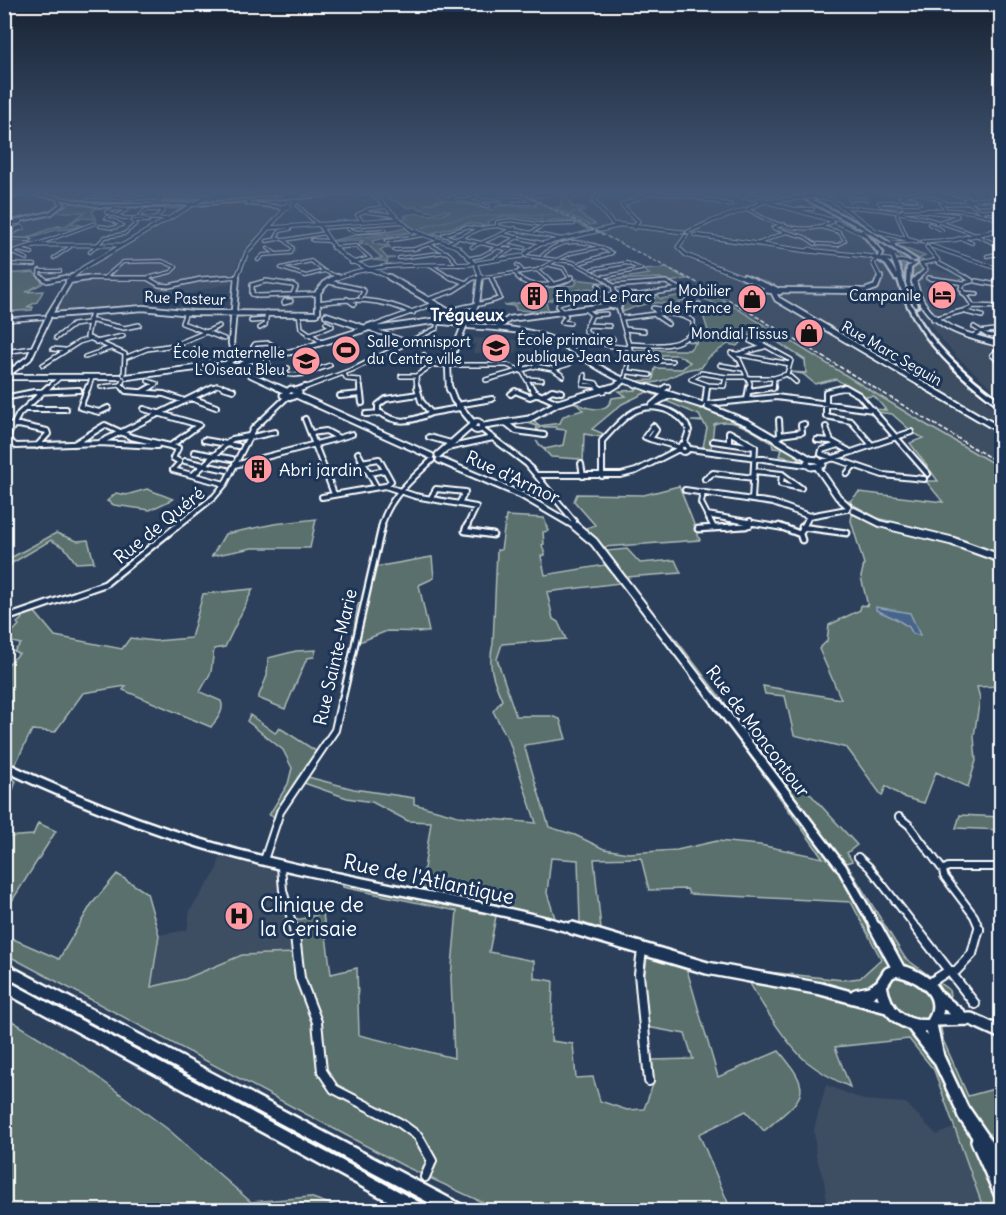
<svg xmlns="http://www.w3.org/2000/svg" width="1006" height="1215" font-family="Delius,sans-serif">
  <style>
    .built { fill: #3d4d62 }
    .green { fill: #5a706c; stroke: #acb8b6; stroke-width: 1.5 }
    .water { fill: #46658b; stroke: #90a3b9; stroke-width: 1.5 }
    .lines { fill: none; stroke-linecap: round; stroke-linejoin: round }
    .stream { stroke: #90a3b9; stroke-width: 1.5 }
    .street-tunnel { stroke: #4c5d74; stroke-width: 8; stroke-dasharray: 8 4; stroke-linecap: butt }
    .street-far5-casing { stroke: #fff; stroke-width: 4.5 }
    .street-far4-casing { stroke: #fff; stroke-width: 6 }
    .street-far3-casing { stroke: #fff; stroke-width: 8 }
    .street-far2-casing { stroke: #fff; stroke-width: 9 }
    .street-far1-casing { stroke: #fff; stroke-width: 10 }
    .street-casing { stroke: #fff; stroke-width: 12 }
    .secondary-far5-casing { stroke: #fff; stroke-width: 5 }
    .secondary-far4-casing { stroke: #fff; stroke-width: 8 }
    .secondary-far3-casing { stroke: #fff; stroke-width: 9 }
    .secondary-far2-casing { stroke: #fff; stroke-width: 11 }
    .secondary-far1-casing { stroke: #fff; stroke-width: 13 }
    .secondary-casing { stroke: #fff; stroke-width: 16 }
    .primary-casing { stroke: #fff; stroke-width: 4 }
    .highway-casing { stroke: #fff; stroke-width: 5 }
    .street-far5 { stroke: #1d3557; stroke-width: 2 }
    .street-far4 { stroke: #1d3557; stroke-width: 3 }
    .street-far3 { stroke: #1d3557; stroke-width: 4 }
    .street-far2 { stroke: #1d3557; stroke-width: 4.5 }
    .street-far1 { stroke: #1d3557; stroke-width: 6 }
    .street { stroke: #1d3557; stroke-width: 8 }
    .secondary-far5 { stroke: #1d3557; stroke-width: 3 }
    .secondary-far4 { stroke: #1d3557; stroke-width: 4.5 }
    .secondary-far3 { stroke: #1d3557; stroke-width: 5 }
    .secondary-far2 { stroke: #1d3557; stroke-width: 7 }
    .secondary-far1 { stroke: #1d3557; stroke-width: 8 }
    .secondary { stroke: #1d3557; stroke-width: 11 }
    .primary { fill: #1d3557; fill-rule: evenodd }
    .highway { fill: #1d3557; fill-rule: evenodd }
    .rail { stroke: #fff; stroke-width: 1.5; stroke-dasharray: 4.5 2; stroke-linecap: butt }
    .secondary-bridge-casing { stroke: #fff; stroke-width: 5; stroke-linecap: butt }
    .primary-bridge-casing { stroke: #fff; stroke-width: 6; stroke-linecap: butt }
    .highway-bridge-casing { stroke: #fff; stroke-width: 6; stroke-linecap: butt }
    .secondary-bridge { stroke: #1d3557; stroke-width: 3 }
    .primary-bridge { stroke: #1d3557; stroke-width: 4 }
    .highway-bridge { stroke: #1d3557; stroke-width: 4 }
    .labels { text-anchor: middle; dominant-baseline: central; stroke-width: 6; stroke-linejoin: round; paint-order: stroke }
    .far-poi-label { font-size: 15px; fill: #fff; stroke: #1d3557; text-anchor: end }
    .far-street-label { font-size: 15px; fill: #fff; stroke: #1d3557 }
    .far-quarter-label { font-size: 18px; font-weight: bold; fill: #fff; stroke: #1d3557 }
    .poi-label { font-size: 18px; fill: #fff; stroke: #1d3557; text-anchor: start }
    .street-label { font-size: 18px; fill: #fff; stroke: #1d3557 }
    .near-street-label { font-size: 21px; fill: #fff; stroke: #1d3557 }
    .near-poi-label { font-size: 21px; fill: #fff; stroke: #1d3557; text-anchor: start }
  </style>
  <rect width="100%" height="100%" fill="#2c405c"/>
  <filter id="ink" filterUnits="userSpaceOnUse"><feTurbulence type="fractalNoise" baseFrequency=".0167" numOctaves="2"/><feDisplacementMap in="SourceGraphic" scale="12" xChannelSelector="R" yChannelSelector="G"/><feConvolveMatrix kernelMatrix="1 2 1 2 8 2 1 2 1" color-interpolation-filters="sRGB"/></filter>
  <g filter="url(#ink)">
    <!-- built -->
    <path class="built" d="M 518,192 L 575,192 L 568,193 L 561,200 L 563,206 L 556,208 L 590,225 L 577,213 L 582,207 L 572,207 L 569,204 L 571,198 L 597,192 L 717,192 L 766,203 L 799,198 L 818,208 L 799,209 L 848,224 L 860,230 L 895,278 L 902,302 L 934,353 L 1001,415 L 1001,468 L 925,424 L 711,291 Z
      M 352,194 L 360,199 L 380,203 L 350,212 L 335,209 L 321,214 L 312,205 L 313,203 L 295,205 L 299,199 Z
      M 23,200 L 59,201 L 71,203 L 62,206 L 87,211 L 62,227 L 54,227 L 30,237 L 44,241 L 22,248 L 5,248 L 5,205 L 15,205 Z
      M 237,203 L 274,209 L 278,212 L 242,254 L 230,283 L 174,297 L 114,307 L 60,313 L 56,308 L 69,283 L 84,268 L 192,206 Z
      M 928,268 L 963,277 L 964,282 L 929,278 L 924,285 L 947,288 L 955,304 L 934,316 L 954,328 L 1001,343 L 1001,396 L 958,358 L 936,333 L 919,307 L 910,281 L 922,270 Z
      M 474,338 L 511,340 L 519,340 L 516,354 L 489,354 L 473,353 L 476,344 L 470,343 Z
      M 220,856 L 275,871 L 286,906 L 296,953 L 242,955 L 185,979 L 150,987 L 159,935 L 187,930 L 190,910 L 216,872 Z
      M 826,1085 L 864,1100 L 906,1103 L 937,1135 L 955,1127 L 984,1210 L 828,1210 L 824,1181 L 816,1156 L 814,1129 Z"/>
    <!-- green -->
    <path class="green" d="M 61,192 L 84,192 L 75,199 L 139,203 L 200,198 L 194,202 C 148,205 98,210 54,194 Z
      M 376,192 L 433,192 L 443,199 L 424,205 L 445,200 L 492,210 L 497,206 L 537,207 L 534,204 L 537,203 L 521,195 L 503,194 L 503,192 L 518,192 L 593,230 L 581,233 L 589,230 C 576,222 557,215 542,224 L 541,220 C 525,218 500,211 487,223 L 489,226 L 468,223 L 433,233 L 442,236 L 421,234 L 400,219 L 407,218 L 404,216 C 420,209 433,221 450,211 L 444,210 L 436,213 L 414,207 L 409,208 Z
      M 594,192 L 569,201 L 572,207 L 582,207 L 586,210 L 578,213 L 595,224 L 590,225 L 555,208 L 562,206 L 561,200 L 568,193 L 597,192 Z
      M 71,203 L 129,207 L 192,206 L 186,209 L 99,207 L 92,211 L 96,219 L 79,218 L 71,223 L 81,225 C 69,231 69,228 57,230 C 47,231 40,238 29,237 L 54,227 L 62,227 L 56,226 L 65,226 L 85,212 L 53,212 Z
      M 406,228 L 412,232 L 372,241 L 374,244 L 387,246 L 387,243 L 391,249 L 385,247 L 380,250 L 387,258 L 395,258 L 387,259 L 388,265 L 384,261 L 372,260 L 382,258 L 367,244 L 358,245 L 363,241 L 331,241 L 364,233 L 387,234 L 388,232 Z
      M 888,242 L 925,256 L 919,259 L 929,264 L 924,265 L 928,268 L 922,270 L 910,281 L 910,276 L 906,275 L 901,259 Z
      M 667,268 L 687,279 L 670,282 L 660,278 L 611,280 L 649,274 L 643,270 Z
      M 34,272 L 43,283 L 26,292 L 43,291 L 37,302 L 27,307 L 33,307 L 32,310 L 5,312 L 5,304 L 9,300 L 5,299 L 5,274 Z
      M 574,279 L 608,283 L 599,284 L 603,293 L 597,293 L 599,290 C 588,286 578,290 567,293 L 576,297 L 571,298 L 564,295 L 546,302 L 549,312 L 516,310 L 515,306 L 504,305 L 546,299 L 537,289 L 524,284 C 546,288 551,288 575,285 L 577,282 Z
      M 699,285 L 925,424 L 1001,468 L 1001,555 L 936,533 L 877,518 L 852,504 L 850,501 L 859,492 L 943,502 L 926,481 L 938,481 L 910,443 L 923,438 L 914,433 L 899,438 L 896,435 L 910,430 L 892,414 L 876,412 L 873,409 L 886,410 L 874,396 L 863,397 L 836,379 L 815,384 L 803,374 L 790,372 L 806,373 L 805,360 L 776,341 L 747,335 L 737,346 L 728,344 L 709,357 L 701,368 C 678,366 665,390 636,381 L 653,380 L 655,368 L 682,369 L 690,362 L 678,355 L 636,355 L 634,350 L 689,350 L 696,343 L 686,341 L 697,342 L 708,331 L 703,315 L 715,311 L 718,307 C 707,295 683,296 673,308 L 675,313 L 670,312 L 669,305 C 655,299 633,307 623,312 L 620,299 L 651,300 L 655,298 L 652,295 L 655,295 L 661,299 L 688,294 L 681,290 L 703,288 Z
      M 622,383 L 660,394 L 658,396 L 647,392 L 622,404 L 592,429 L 604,434 L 601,437 L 584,434 L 583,464 L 579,464 L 579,459 L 551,457 L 536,441 L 545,449 L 563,445 L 566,430 L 556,429 L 556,427 L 540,427 L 536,432 L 537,426 L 525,422 L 532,420 L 539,426 L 560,423 L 563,416 L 583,410 L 572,400 C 583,408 607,416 612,398 L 626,396 L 619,391 L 636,390 L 634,386 L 626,383 L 615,388 Z
      M 671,398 L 738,421 L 804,458 L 799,460 L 780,456 L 782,449 L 773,448 L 772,443 C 756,433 734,416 714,424 L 711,449 L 703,447 L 707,428 L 703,422 L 691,421 L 702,421 L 699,415 L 666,401 Z
      M 679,486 L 700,540 L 603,547 L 586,528 L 595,525 L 574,501 L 577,494 L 644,495 Z
      M 147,489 L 173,499 L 150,510 L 114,505 L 107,501 L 116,493 L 126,495 Z
      M 852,514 L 889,529 L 951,544 L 1001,563 L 1001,686 L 977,687 L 980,698 L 974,736 L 976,761 L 968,787 L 936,772 L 924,803 L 903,797 L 886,786 L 882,796 L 847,748 L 794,735 L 785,696 L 765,694 L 763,686 L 841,699 L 819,649 L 827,641 L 829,625 L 860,610 L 861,605 L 868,606 L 861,577 L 864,564 L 851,521 Z
      M 506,516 L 544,518 L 548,531 L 543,532 L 544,544 L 542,545 L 545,555 L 541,556 L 545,575 L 605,565 L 620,583 L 547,592 L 553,619 L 558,622 L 566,639 L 502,644 L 497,659 L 516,716 L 551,716 L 560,719 L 566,739 L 524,745 L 549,827 L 575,835 L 604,849 L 628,853 L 677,850 L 717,841 L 760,845 L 823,858 L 739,741 L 753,738 L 764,752 L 780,761 L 857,845 L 847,853 L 852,861 L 846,863 L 905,958 L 949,990 L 952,1006 L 940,1023 L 943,1040 L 968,1096 L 1001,1087 L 1001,1195 L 984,1210 L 934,1070 L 909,1039 L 835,1047 L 850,1087 C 834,1080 820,1072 806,1061 C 785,1043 755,994 742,969 L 843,980 L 860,978 L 881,959 L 851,902 L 689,894 L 687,889 L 649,890 L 641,858 L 594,859 L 601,929 L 580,922 L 578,860 L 551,858 L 547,893 L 555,918 L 498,906 L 489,952 L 534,961 L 534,978 L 553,981 L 551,1041 L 573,1044 L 576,1078 L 593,1077 L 600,1101 L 627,1110 L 644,1109 L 654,1082 L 652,1060 L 693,1059 L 685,1034 L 647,1027 L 643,990 L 647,957 L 687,970 L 718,1077 L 779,1051 C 816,1095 803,1097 764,1131 L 746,1111 L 699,1134 L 731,1210 L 499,1210 L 404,1166 L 5,954 L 4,935 L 59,959 L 91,905 L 117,874 L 147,893 L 159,935 L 151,987 L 185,979 L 242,955 L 295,953 L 290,922 L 323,913 L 331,974 L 357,968 L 359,1035 L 454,1058 L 451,977 L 457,911 L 343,887 L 340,872 L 421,889 L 431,822 L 408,821 L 372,802 L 347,798 L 301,782 L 290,797 L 281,819 L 269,815 L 288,784 L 292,768 L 283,750 L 247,721 L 250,715 L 275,733 L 280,728 L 322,755 L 306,774 L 308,777 L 354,789 L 414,798 L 414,804 L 458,816 L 536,823 L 509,741 L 493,711 L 502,700 C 494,681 487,666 493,644 L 497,550 L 501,550 Z
      M 316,519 L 310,548 L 252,548 L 212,556 L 225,534 L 274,524 Z
      M 56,533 L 77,541 L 88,540 L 94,562 L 76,563 L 65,548 L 51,540 L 12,563 L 5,576 L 5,561 Z
      M 627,549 L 640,563 L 675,560 L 681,573 L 626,577 L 606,551 Z
      M 432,557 L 434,578 L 419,585 L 429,632 L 387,631 L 362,641 L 352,642 L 358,603 L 365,604 L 375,567 Z
      M 253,589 L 225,647 L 214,649 L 211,672 L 200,692 L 221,701 C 225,711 217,719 211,727 L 123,690 L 126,686 L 83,693 L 55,732 L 32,730 L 9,777 L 16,781 L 5,813 L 5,667 L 19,654 L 14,651 L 21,644 L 12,642 L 5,649 L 5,640 L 19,625 L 17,623 L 23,618 L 20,616 L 34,611 L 55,636 L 122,649 L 130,638 L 155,641 L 191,638 L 203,594 Z
      M 658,634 L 672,634 L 736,718 L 724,720 Z
      M 316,650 L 314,657 L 307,658 L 285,709 L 258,698 L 267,676 L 268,658 L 296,651 Z
      M 960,815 L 1001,817 L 1001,830 L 956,828 Z
      M 38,823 L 56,831 L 5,912 L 5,837 L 33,835 Z
      M 4,1016 L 69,1056 L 169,1130 L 251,1202 L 310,1197 L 346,1210 L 5,1210 Z"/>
    <!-- water -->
    <path class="water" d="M 876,607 L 910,613 L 920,635 L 913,634 L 909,627 L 896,619 L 876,610 Z"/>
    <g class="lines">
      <!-- stream -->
      <path class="stream" d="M 591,199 L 595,197 L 592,193 L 599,192
        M 591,200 L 591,204
        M 571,213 L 584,208
        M 419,229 C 462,213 511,214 557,215
        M 337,241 L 407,232"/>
      <!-- street-tunnel -->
      <path class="street-tunnel" d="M 411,1210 L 425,1177"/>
      <!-- street-far5 casing -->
      <g class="street-far5-casing">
        <path id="street-far5" d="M 108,192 L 130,195 L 166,192
          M 442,192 L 448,195 L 463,192
          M 464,192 L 482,200 L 500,201
          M 753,192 L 775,194 L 772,192
          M 847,192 L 851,201
          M 888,192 L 905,195
          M 917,192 L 945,202
          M 945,192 L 969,198
          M 991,192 L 999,193
          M 93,194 L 110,195
          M 165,194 L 177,194
          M 469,194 L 481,192
          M 501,195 L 522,196 L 535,203 L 501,203
          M 476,198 L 466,201 L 482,204
          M 905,198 L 916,199
          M 161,199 L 207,196
          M 457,199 L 466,201
          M 850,199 L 867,199
          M 87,200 L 160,202 L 162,192
          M 968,201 L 990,204 L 977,203
          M 482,202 L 482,206 L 489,206
          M 901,202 L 879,202 L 882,206 L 901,207
          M 901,203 L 900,199 L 906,194 L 919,192
          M 901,203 L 920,203
          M 298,206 L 317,224
          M 842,207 C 898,208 952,222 1002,247
          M 945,208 L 941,204 L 966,203
          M 113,209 L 127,210 L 118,215
          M 115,209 L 106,212 L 124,218 L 167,219
          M 796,209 L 813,209
          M 749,210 C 770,223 796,232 821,227
          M 980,210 L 1002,212
          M 921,211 L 957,215
          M 367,212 L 394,215
          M 982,212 L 965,200 L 1002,198
          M 111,215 L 106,218 L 117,222
          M 137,218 L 146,210 L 164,210 L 156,218
          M 362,221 L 357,215 L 369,209 L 384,207
          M 936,223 L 958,216
          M 784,224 L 773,228 L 805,237 L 815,244
          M 929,224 L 942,230
          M 100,226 L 113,228 L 122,225 L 115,222
          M 497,226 L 497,222 L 511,220 L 544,225
          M 322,228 L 401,222
          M 348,229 L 357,232 L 385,230
          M 532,232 L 544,225 L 574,224
          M 502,234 L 542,243
          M 4,238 L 20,229
          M 460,238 L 510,250
          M 960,238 L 972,243
          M 4,239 L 30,240
          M 457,239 L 443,235 L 466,227 L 480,229
          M 285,240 L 276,237 L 280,231 L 290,229
          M 312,240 L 329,241
          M 908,240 L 897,215 L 902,211 C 937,210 969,206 1002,221
          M 267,241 L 278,239
          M 386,241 L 423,235
          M 447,243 L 482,228 L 497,226 L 562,239
          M 429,244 L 449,254 L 459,265
          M 505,244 L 524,248
          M 757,244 L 786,232
          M 818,244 L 838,245 L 845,240 L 839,232 L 821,227 L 832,222
          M 35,245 L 95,223
          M 894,245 L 892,243 L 914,241
          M 472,247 L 515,228
          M 268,248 L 276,254
          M 332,248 L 356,246 L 370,258 L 351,263
          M 19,250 L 32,253
          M 394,250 L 414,249 L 439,241
          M 11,252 L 27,259
          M 90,252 L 105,237 L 124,234 L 136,224 L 133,221 L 148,221
          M 526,256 L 573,262 L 605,279
          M 542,256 C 562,236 590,240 612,253 L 580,263
          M 987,256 L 1002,253
          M 54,258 L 70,247
          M 399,258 L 447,252
          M 470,258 L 481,256 L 518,237
          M 496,258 L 516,247
          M 258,260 L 263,255 L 291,253 L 293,248 L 285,240 L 325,233
          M 311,261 L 324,271 L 306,276 L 281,268 Z
          M 937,262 L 969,279
          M 4,264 L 35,265
          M 517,265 L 522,270 L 519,271
          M 550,265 L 563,268 L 570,279
          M 432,266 L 452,279
          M 592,269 L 627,263 L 641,269 L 602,277
          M 40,270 L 39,275 L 44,279
          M 537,270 L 547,279
          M 39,271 L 60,271
          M 324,271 L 339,277
          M 515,273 L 520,279
          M 87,278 L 149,279
          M 104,278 L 123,262 L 162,261 L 176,267 L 171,272 L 147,278
          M 928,278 L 935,279
          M 58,279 L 74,276
          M 202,279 L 235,277
          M 470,279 L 537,270 L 571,253 L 601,247"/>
      </g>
      <!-- street-far4 casing -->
      <g class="street-far4-casing">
        <path id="street-far4" d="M 42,277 L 47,281 L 66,277
          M 450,277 L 466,283
          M 518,277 C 530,290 560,286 572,277
          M 546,277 L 552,283
          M 603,277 L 613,286 L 618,305
          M 966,277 L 971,280
          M 87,278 L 147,278 L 159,285 L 169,286 L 201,279 L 227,277
          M 928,278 L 964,283
          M 976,281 L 1002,286
          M 329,282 L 361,289 L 364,291 L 361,297
          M 598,285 L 600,294
          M 963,293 L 977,294
          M 293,294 L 296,287 L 293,285 L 266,281 L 252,285 L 252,294 L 258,296 L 317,294
          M 580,296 L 594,300
          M 347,299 L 354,304
          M 426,300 L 453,291 L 475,277
          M 285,301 L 291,301 L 284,303 Z
          M 317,303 C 352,298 380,298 413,313
          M 699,304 L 703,308 L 692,309 Z
          M 973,306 L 1002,307
          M 618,307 L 631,352 L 625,378
          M 653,308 L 659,309 L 655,310 Z
          M 586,310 L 592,315 L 585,330 C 597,345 612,347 630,348
          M 655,310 L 660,314
          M 92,311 L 87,337 L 125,354 L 124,375
          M 449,312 C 465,304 483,306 500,298 L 491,277
          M 966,312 L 982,316
          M 299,313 L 301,328 L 323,343
          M 563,313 L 558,307 L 559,303 L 589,294 L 640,295 L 679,289 L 666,282 L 613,286
          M 564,313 L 566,316 L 562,322 L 570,323
          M 592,315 L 606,314
          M 655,315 L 668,324
          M 683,315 L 692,309
          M 622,318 C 646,317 671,307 693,321 L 693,331 C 679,350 650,345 629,344
          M 470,319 L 489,319
          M 933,319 L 970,309 L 973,306 L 961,288 L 964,283 L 972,281
          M 4,320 L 44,317
          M 89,320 L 124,328 L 139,325
          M 251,321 L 265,320
          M 999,323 L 1002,325
          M 376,325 L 433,304
          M 587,325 L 609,326
          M 974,327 L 987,335 L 998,337
          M 260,328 L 265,325 L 267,312
          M 625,329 L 644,331
          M 373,330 L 405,341
          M 206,332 L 224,339
          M 206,332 L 219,326
          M 308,335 L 332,326 L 326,323
          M 973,336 L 979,332 L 1002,329
          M 56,338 L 73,325 L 88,323
          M 96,342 L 123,336
          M 598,342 L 613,339
          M 177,344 L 206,332 L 182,323 L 186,312
          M 253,347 L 255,344 L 269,343 L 285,354
          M 763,347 L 750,341 L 762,344 L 791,360 L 787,374 L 774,378 L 773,389
          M 1002,348 L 992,355 L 1002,364
          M 53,349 L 64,350
          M 194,349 L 211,366
          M 4,352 L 33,348
          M 739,354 L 764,347
          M 424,355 L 419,360 L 432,365
          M 85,357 L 111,348
          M 127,357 L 147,349 L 175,345
          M 266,358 L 270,369 C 296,380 305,374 330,365
          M 738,359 L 731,353 L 790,364
          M 739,359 L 750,383 L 749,389
          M 408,360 L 419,360
          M 633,360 L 672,361
          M 4,364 L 10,364
          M 43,365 L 79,342 L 89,339
          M 720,365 L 743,369
          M 536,366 L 553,369 L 569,364
          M 553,369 L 563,376
          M 629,372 L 650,375
          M 277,373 L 288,368
          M 701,373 L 726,377 L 724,386 L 708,385 L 691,379 Z
          M 344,374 L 347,379 L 359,380 L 360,389
          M 787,374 L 796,382
          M 585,375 L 584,381 L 596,383 L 600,389
          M 401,376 L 416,376
          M 726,377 L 747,377
          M 748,378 L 774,378
          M 123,379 L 121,385 L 124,389
          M 527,379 L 542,380
          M 486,380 L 536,366 L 540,356 L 533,355
          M 148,381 L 157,384 L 148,389
          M 584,381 L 583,385 L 596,386
          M 101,387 L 121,385
          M 47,389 L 58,379
          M 88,389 L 92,378
          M 210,389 L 217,385 L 228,389
          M 301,389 L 354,369 L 437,328 L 437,321
          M 417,389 L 416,376 L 432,365 L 507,365 L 522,371 L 532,389
          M 664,389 L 668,386
          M 706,389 L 708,385
          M 839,389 L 848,389"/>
      </g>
      <!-- street-far3 casing -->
      <g class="street-far3-casing">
        <path id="street-far3" d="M 48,387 L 19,414 L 6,439 L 16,446 L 99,443 L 213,387
          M 88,387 L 80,407 L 99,412 L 108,408
          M 123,387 L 126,391 L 164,394 L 182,400
          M 224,387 L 233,390
          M 360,387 L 362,403
          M 417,387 L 421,401 L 431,413 L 459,408
          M 531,387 L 534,392 L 558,403
          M 598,387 L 604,391
          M 845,387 L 826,392 L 826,416 L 851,421 L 871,444
          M 845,387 L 859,395 L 928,474
          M 297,390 L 305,387
          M 660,391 L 666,387
          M 750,391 L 773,387
          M 142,392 L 151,387
          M 666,393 L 652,405 L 671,395
          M 418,394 L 386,399 L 378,405 L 378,411 C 396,425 411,422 431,413
          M 511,394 L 515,391 L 530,397 L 538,394
          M 340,396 L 361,394
          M 542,396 L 552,390 L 561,392
          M 4,398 L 34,392 L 79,390
          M 191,398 L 216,407
          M 747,399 L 749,387
          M 705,403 L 707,387
          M 708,404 L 776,397 L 873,410
          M 457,405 L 492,399
          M 25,409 L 66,409
          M 366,414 L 381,413
          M 305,419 L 334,494
          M 506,423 L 516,431 L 544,435
          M 4,426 L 19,425 L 47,431 L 48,434 L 37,446
          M 653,426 L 656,430 L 650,439 L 645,437 Z
          M 826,427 L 831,441 L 849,451
          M 481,429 L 527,464 L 574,521 L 573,524
          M 780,435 L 802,432 L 801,425 L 804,424
          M 429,437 L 451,443
          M 248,438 L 275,432
          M 339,438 L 352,434
          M 775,438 L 780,436 L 779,420
          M 650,439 L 678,447
          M 204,440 L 238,446
          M 817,440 L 831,441
          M 713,441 L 755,447 L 752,500
          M 99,443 L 157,446
          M 729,443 L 729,432 L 754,446
          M680 448a4 4 0 1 1 8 0a4 4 0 1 1-8 0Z
          M 74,444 L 105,425 L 131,437 L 170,446 L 199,425 L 144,409
          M 838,445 L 822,450 L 821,454 L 883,475 L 924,479
          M 172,447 L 178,448 L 173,458 L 180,462 L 173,470 L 225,484
          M 447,448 L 493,438
          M 690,449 L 807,465
          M 194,452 L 232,459
          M 358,453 L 376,486
          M 185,461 L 227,470
          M 361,462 L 379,459 L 391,481 L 385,486
          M 822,462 L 911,432
          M 581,464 L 583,476
          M 235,465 L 339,438 L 326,431 L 311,433
          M 754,471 L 782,474
          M 370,473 L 385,470
          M 782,474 L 801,488 L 781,484 Z
          M 847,474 L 853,466
          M 193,475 L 232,439 L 249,436
          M 537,475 L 621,475 L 636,471 L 679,449
          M 602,476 L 602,441 C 622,420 637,398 669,411 C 678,415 685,420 689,430 L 684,445
          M 705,479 L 713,473 L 754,478
          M 685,490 L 773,503 L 809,516
          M 703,492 L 701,503 L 714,528
          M 322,497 L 385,486 L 415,496 L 476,507 L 466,528
          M 431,498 L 436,489 L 465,492 L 460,502
          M 707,515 L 783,528
          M 802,527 L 808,528
          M 175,528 L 214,497 L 225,484 L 253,429 L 287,397
          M 381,528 C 388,498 410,481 432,460
          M 725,528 L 750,525 L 750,521
          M 803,528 L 809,516 L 847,509"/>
      </g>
      <!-- street-far2 casing -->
      <g class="street-far2-casing">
        <path id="street-far2" d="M 467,526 L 465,531 L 493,535
          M 779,526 L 800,534
          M 802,527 L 847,533
          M 698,529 L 746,526
          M 802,540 L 800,534 L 804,526
          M 4,619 L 105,584 L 177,526
          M 341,705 L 382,526"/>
      </g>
      <!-- street-far1 casing -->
      <g class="street-far1-casing">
        <path id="street-far1" d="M 899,817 L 909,825 L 943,870
          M 858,857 L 869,867 L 918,930
          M 264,860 L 280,812 L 335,730 L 341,703
          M 281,867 L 283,890 L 294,930
          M 980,930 L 974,916 L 944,876 L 943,870 L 948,867 L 1002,867"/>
      </g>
      <!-- street casing -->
      <g class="street-casing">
        <path id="street" d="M 294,928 L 300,978 L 317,1022 L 322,1071 L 334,1089 L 400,1123 L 418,1136 L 432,1161 L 425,1177
          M 916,928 L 975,1004
          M 642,950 L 639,974 L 649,1081
          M 928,984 L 948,971 L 956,971 L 972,954 L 979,928"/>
      </g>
      <!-- secondary-far5 casing -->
      <g class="secondary-far5-casing">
        <path id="secondary-far5" d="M 645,192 L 691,196 L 730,205
          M 721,192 L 761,200
          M 371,193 L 411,230 L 458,247 L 474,263
          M 543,195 L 533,195 L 558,192
          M 599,195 L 594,201 L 612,223
          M 813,196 L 831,199 L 876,231 L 917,242
          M 763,199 L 772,202 L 760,201 Z
          M 772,201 L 798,198
          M 771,203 L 831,220
          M 283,206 L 290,207 L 280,208 Z
          M 287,206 L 295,192
          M 748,209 L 763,202
          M 712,221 L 745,210
          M 12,222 L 20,222 L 8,224 Z
          M 836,222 L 866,235
          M 319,224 C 342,265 354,261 393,279
          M 614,224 L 683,232
          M 20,227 L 23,228 L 16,229 Z
          M 268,228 L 397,219
          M 634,228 L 638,221 L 622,205 L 650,193
          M 688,232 L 710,222
          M 695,235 L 807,251
          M 686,236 L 678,247 L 686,255 L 748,279
          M 922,242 L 954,240 L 1002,229
          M 931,246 L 1002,270
          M 810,249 L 818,252 L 807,251 Z
          M 818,251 L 875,257
          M 4,254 L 35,245 L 120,245
          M 525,254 L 537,245 L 618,226
          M 876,260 L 873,263 L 881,279
          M 884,260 L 873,258 L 912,263
          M 477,263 L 522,256
          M 923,263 L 938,260 L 927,247
          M 476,265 L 481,279
          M 70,279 L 83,268 L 215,192
          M 81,279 L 87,278
          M 236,279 L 247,252 L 285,209
          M 334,279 C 376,261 427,266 472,264
          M 916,279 L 926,270 L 921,264"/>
      </g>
      <!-- secondary-far4 casing -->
      <g class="secondary-far4-casing">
        <path id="secondary-far4" d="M 389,277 L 449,312 L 452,315 L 448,322
          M 744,277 L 771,288
          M 918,277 L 914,281 C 924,327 962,334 1002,345
          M 68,281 L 87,278
          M 773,288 L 780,292 L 765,290 Z
          M 780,290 L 865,291 L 876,287 L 880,277
          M 774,293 L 777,299 L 930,389
          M 615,304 L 619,306 L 612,306 Z
          M 318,311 L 318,292 L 327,282 L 337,277
          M 49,315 L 72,277
          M 53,315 L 143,308 L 192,313 L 316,314
          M 326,315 L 364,328
          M 466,323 L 477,303 L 480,277
          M 372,325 L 377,328 L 364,328 Z
          M 469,326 C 504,328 538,330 569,348 C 588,359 600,370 621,379
          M 500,326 L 509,319 L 612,305
          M 376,329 L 433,321 L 463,324
          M 234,358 L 231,343 L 237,277
          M 234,358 L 244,358 L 247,362 L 237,367 L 226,364 Z
          M 247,361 L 295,351 L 366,329
          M 240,366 L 251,375 L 281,389
          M 9,373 L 29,358 L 48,318
          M 12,377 L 120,377
          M 127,377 L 226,364
          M 627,381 L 651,389
          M 449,389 L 448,366 L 464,326
          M 610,389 L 623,381"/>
      </g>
      <!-- secondary-far3 casing -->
      <g class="secondary-far3-casing">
        <path id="secondary-far3" d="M 277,387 L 286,391
          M 449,387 L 454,400 L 474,424
          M 646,387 L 702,405
          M 927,387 L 1002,431
          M 291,389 L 299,393 L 292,397 L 283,395 Z
          M 296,395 L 431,456
          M 708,407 L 748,423 L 810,459
          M472.5 426a4.5 4.5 0 1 1 9 0a4.5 4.5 0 1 1-9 0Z
          M 484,426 L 529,419 L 558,403 L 612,387
          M 438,455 L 471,426
          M 809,459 L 818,460 L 823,465 L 811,467 L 806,464 Z
          M 439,460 L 521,495 L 578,528
          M 818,468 L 838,497 L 848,506
          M 853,510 L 881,524 L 897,528"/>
      </g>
      <!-- secondary-far2 casing -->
      <g class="secondary-far2-casing">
        <path id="secondary-far2" d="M 575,526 L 594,542 L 718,705
          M 891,526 L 952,541 L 1002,559"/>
      </g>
      <!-- secondary-far1 casing -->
      <g class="secondary-far1-casing">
        <path id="secondary-far1" d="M 717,703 L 842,868 L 877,930
          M 4,766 C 90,807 177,840 269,862 C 371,887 476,902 577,930"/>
      </g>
      <!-- secondary casing -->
      <g class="secondary-casing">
        <path id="secondary" d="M 572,928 L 707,968 L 821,989 L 887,1007
          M 876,928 L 899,970
          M 896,970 C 924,975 951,997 931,1025 C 903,1029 885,1012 881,985 L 889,973 Z
          M 856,995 L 871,992 L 881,985
          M 938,997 L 961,1016
          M 937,1020 L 971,1019 L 1002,1033
          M 931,1025 L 938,1057 L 965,1115
          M 913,1026 L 937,1057
          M 977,1141 L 1002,1198"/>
      </g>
      <!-- primary casing -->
      <g class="primary-casing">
        <path id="primary" d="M 32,192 L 101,205 L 191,203 L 193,204 L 191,205 L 101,207 L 60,199 L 64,204 L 52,214 L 16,222 L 16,220 L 50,212 L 60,204 L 57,200 L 59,199 L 31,194 Z
          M 351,192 L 376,192 L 298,198 L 296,197 Z
          M 285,196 L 286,198 L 195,205 L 193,204 Z
          M 246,202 L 280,206 L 282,207 L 280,208 L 247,204 Z"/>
      </g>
      <!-- highway casing -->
      <g class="highway-casing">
        <path id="highway" d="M 23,192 L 24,194 L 4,198 L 4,196 Z
          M 792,192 L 797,192 L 861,225 L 917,260 L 913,261 L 859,227 Z
          M 861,230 L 863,230 L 883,253 L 881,258 L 877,258 L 879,254 L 861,232 Z
          M 880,259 C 889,259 893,268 897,275 L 893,262 L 897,261 C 903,275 905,292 912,306 C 931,346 967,376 1002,402 L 1002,407 C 990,400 979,390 968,381 C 935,352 910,322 898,279 L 895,279 L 886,265 L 880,261 Z
          M 915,263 L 917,264 L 911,268 L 910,283 L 918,306 L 916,307 L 914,306 L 906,283 L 907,267 Z
          M 4,963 L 462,1205 L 464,1210 L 443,1210 L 4,976 Z
          M 4,979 L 424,1205 L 426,1210 L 405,1210 L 4,992 Z
          M 964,1106 L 969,1108 L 1002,1156 L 1002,1176 L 997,1174 L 959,1118 L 957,1113 L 959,1108 Z"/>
      </g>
      <!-- street-far5 -->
      <use href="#street-far5" class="street-far5"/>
      <!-- street-far4 -->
      <use href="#street-far4" class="street-far4"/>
      <!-- street-far3 -->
      <use href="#street-far3" class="street-far3"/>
      <!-- street-far2 -->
      <use href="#street-far2" class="street-far2"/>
      <!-- street-far1 -->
      <use href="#street-far1" class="street-far1"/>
      <!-- street -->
      <use href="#street" class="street"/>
      <!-- secondary-far5 -->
      <use href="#secondary-far5" class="secondary-far5"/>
      <!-- secondary-far4 -->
      <use href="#secondary-far4" class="secondary-far4"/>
      <!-- secondary-far3 -->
      <use href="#secondary-far3" class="secondary-far3"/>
      <!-- secondary-far2 -->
      <use href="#secondary-far2" class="secondary-far2"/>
      <!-- secondary-far1 -->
      <use href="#secondary-far1" class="secondary-far1"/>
      <!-- secondary -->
      <use href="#secondary" class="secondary"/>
      <!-- primary -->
      <use href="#primary" class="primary"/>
      <!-- highway -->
      <use href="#highway" class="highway"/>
      <!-- rail -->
      <path class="rail" d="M 520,192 L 721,295 L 1002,465"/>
      <!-- secondary-bridge casing -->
      <g class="secondary-bridge-casing">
        <path id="secondary-bridge" d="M 798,198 L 813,196"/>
      </g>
      <!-- primary-bridge casing -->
      <g class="primary-bridge-casing">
        <path id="primary-bridge" d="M 285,196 L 298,196
          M 191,204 L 195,204"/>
      </g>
      <!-- highway-bridge casing -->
      <g class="highway-bridge-casing">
        <path id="highway-bridge" d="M 893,257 L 895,262"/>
      </g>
      <!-- secondary-bridge -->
      <use href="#secondary-bridge" class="secondary-bridge"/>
      <!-- primary-bridge -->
      <use href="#primary-bridge" class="primary-bridge"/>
      <!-- highway-bridge -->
      <use href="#highway-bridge" class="highway-bridge"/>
    </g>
  </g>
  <!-- sky -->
  <linearGradient id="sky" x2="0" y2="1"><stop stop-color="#182333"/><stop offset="0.53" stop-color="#455978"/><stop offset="1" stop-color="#455978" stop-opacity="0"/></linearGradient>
  <rect width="1006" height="362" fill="url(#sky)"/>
  <!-- icons -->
  <defs>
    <g id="hotel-disc" transform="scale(1.5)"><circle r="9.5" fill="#ff9aa2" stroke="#1d3557"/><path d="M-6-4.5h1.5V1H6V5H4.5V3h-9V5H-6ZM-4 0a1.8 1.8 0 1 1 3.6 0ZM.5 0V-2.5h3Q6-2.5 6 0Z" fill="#111"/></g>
    <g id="building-disc" transform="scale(1.5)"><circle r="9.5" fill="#ff9aa2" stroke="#1d3557"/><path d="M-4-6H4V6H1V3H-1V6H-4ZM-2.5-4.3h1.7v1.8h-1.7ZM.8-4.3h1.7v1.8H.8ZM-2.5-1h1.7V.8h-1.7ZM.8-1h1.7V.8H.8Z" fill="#111"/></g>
    <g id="shop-disc" transform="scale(1.5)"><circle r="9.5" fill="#ff9aa2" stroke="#1d3557"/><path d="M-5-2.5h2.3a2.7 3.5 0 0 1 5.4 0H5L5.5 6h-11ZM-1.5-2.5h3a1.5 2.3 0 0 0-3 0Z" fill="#111"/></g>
    <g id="school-disc" transform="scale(1.5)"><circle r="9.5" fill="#ff9aa2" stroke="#1d3557"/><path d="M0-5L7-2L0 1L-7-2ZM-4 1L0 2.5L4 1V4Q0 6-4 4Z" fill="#111"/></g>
    <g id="stadium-disc" transform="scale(1.5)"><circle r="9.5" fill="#ff9aa2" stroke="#1d3557"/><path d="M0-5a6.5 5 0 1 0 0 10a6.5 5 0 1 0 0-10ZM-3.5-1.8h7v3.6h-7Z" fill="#111"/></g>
    <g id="hospital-disc" transform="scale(1.5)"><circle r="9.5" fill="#ff9aa2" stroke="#1d3557"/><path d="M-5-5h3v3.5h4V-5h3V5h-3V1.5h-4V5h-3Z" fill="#111"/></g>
  </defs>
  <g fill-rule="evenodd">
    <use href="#hotel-disc" x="942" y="295"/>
    <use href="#building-disc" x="534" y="296"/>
    <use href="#shop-disc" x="752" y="299"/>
    <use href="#shop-disc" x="809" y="333"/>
    <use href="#school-disc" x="496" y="348"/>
    <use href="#stadium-disc" x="346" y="350"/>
    <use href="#school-disc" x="306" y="361"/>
    <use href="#building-disc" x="258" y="469"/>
    <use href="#hospital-disc" x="239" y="916"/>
  </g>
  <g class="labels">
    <!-- far-poi labels -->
    <g class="far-poi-label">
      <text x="731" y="290">Mobilier<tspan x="731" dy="17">de France</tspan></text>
      <text x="921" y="295">Campanile</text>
      <text x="555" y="296" text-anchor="start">Ehpad Le Parc</text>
      <text x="788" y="333">Mondial Tissus</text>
      <text x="517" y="339" text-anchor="start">École primaire<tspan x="517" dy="17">publique Jean Jaurès</tspan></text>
      <text x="367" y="341" text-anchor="start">Salle omnisport<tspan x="367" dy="17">du Centre ville</tspan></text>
      <text x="285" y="352">École maternelle<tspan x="285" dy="17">L'Oiseau Bleu</tspan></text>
    </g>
    <!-- far-street labels -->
    <g class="far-street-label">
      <text transform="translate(185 298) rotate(2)">Rue Pasteur</text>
      <text transform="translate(892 353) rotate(30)">Rue Marc Seguin</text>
    </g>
    <!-- far-quarter labels -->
    <g class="far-quarter-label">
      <text x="467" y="314">Trégueux</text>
    </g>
    <!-- poi labels -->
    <g class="poi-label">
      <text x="279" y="469">Abri jardin</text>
    </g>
    <!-- street labels -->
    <g class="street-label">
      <text transform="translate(513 477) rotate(25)">Rue d'Armor</text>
      <text transform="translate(159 525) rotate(-39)">Rue de Quéré</text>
      <text transform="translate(335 657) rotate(-77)">Rue Sainte-Marie</text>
      <text transform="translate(758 731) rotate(53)">Rue de Moncontour</text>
    </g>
    <!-- near-street labels -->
    <g class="near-street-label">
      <text transform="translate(429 879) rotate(12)">Rue de l'Atlantique</text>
    </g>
    <!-- near-poi labels -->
    <g class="near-poi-label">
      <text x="260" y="904">Clinique de<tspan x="260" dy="24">la Cerisaie</tspan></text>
    </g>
  </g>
  <!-- margin -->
  <rect width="1006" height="1215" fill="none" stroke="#1d3557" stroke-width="24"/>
  <rect x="12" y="12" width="982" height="1191" fill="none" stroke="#fff" stroke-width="2" filter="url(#ink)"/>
</svg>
